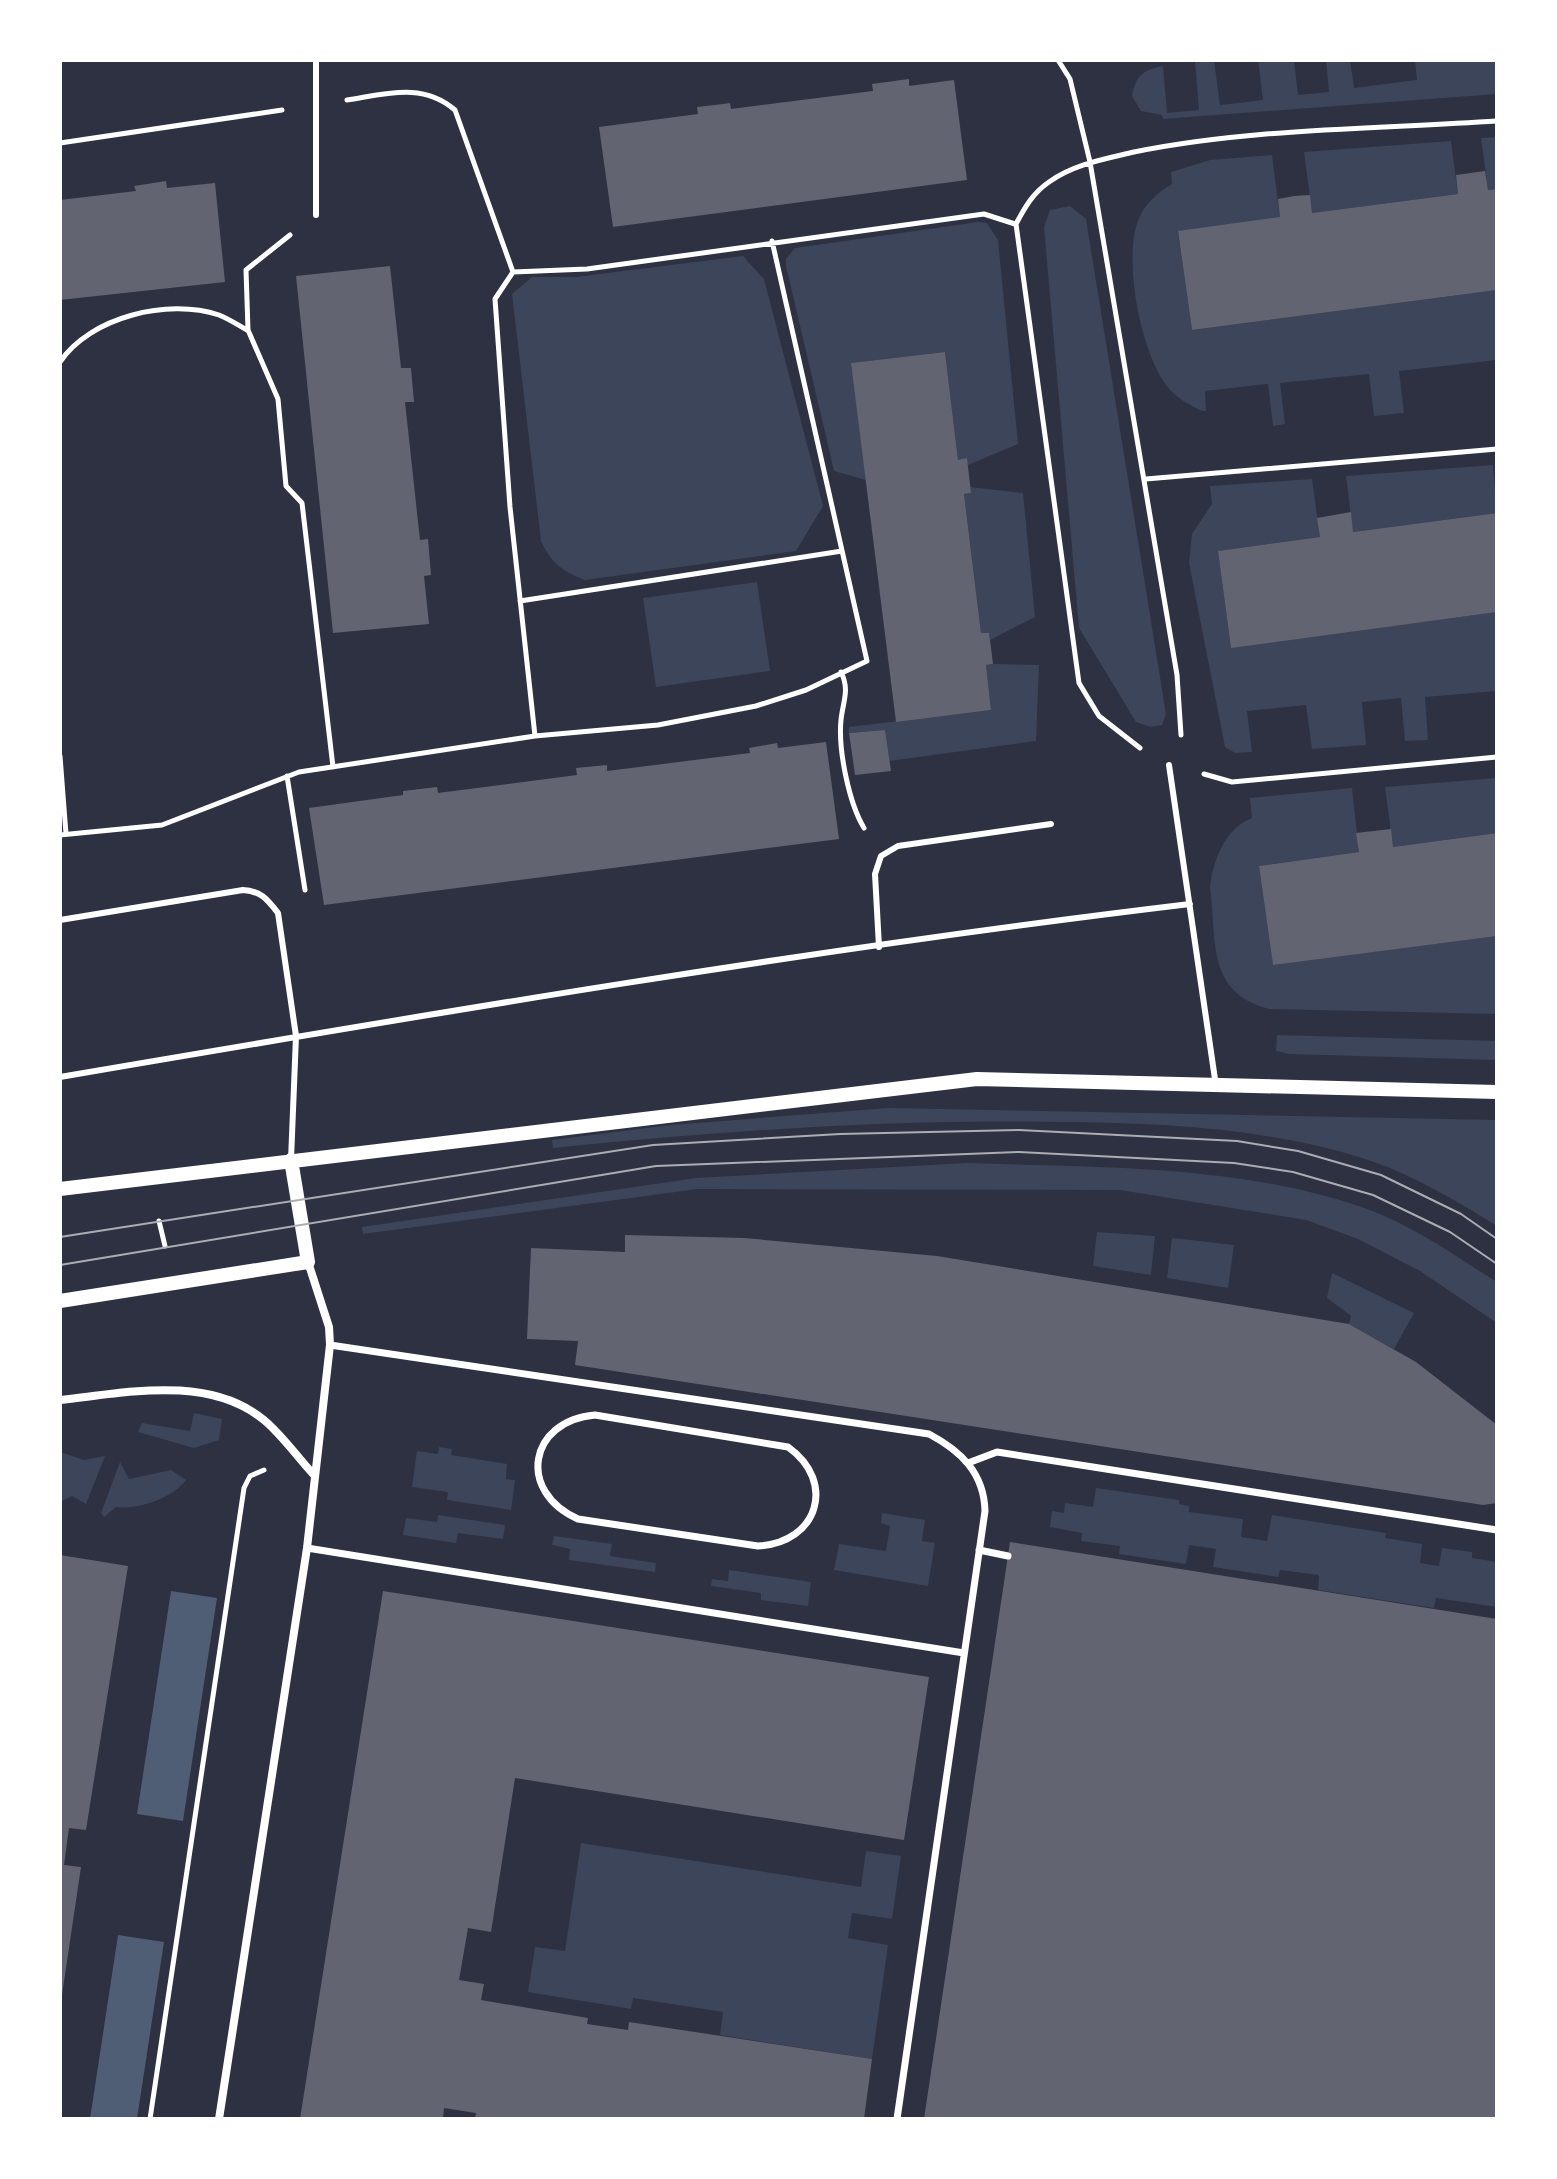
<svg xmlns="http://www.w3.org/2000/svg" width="1557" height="2179" font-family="Signika,sans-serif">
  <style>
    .green { fill: #3c4559 }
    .water { fill: #4f5d75 }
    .building { fill: #626471 }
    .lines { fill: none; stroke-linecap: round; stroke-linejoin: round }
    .path { stroke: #fff; stroke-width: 5 }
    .service { stroke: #fff; stroke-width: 6 }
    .pedestrian { stroke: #fff; stroke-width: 7 }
    .minor { stroke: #fff; stroke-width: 8 }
    .tertiary { stroke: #fff; stroke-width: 14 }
    .tram { stroke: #abadb3; stroke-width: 2 }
  </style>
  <rect width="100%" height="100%" fill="#2d3142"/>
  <!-- green -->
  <path class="green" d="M 1214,60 L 1220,105 L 1263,100 L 1258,60 L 1294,60 L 1298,95 L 1329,92 L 1326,60 L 1350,60 L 1354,88 L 1417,80 L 1415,60 L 1497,60 L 1497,94 L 1163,119 L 1162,115 L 1141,111 L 1132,96 C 1136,75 1143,70 1163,66 L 1167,113 L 1199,110 L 1195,62 Z
    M 1497,137 L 1497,189 L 1488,190 L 1481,138 Z
    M 1451,141 L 1458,194 L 1312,213 L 1304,152 Z
    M 1272,155 L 1280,217 L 1178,232 L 1192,330 L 1497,290 L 1497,360 L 1399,371 L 1404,413 L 1374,416 L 1369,374 L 1280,383 L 1285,424 L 1273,426 L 1268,384 L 1205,391 L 1206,411 L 1202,411 C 1191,406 1179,399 1171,391 C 1141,360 1120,252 1141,214 C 1148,201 1160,191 1172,184 L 1171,172 L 1210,160 Z
    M 1070,206 L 1086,219 L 1166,714 L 1162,725 L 1151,727 L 1136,722 L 1079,628 L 1044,227 L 1050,210 Z
    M 978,222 L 987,223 L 998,240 L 1018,444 L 968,465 L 958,460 L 945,352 L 852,363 L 866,480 L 834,471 L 786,266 L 786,259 L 795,248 Z
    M 743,256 L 764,279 L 823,506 L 796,551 L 585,580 C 562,571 551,563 541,541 L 512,294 L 532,277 L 576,277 Z
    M 1493,465 L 1497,513 L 1353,532 L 1346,476 Z
    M 1312,479 L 1320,537 L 1218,551 L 1231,647 L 1497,612 L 1497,691 L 1425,697 L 1428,740 L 1405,741 L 1401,698 L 1362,702 L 1366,745 L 1312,749 L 1306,705 L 1247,711 L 1252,752 L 1235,753 L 1225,747 L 1189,563 L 1192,534 L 1212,504 L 1210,486 Z
    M 970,487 L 1023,493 L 1035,617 L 990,640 L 989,633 L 981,633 L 964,494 L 971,493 Z
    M 757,582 L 770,671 L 656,687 L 643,598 Z
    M 993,664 L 1039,665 L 1036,741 L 889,761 L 885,730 L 849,733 L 849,727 L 991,710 L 986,665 Z
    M 1497,778 L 1497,833 L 1393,847 L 1385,787 Z
    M 1352,788 L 1359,852 L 1259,866 L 1273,964 L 1497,936 L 1497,1014 L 1269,1009 C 1206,992 1217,942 1210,887 C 1213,861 1225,828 1252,818 L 1250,798 Z
    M 1277,1035 L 1497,1041 L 1497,1060 L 1289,1054 L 1276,1051 Z
    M 888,1108 L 1497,1120 L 1497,1226 C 1455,1200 1410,1173 1362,1158 C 1265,1128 1163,1123 1062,1122 C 891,1119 722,1131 553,1148 L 552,1140 L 671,1125 Z
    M 967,1163 C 1101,1168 1242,1164 1370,1210 C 1415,1227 1457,1257 1497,1282 L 1497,1323 L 1420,1271 L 1358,1239 L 1306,1220 L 1120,1190 L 698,1189 L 363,1234 L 362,1227 L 696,1178 Z
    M 1097,1232 L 1155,1236 L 1151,1275 L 1093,1266 Z
    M 1172,1238 L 1234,1245 L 1228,1288 L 1167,1278 Z
    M 1332,1273 L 1414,1313 L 1394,1349 L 1349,1324 L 1351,1316 L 1327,1298 Z
    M 194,1413 L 222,1419 L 219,1440 L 194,1448 L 138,1432 L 142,1423 L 190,1431 Z
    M 439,1447 L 452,1449 L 451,1455 L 507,1464 L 506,1479 L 515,1480 L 511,1510 L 447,1500 L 448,1492 L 412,1487 L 417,1451 L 438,1454 Z
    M 60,1452 L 84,1460 L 105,1456 L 86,1504 L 72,1496 L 60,1502 Z
    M 120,1462 L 129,1479 L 171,1470 L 186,1480 C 173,1498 138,1510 116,1507 L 104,1517 L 101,1513 Z
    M 1096,1488 L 1179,1500 L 1179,1504 L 1189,1506 L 1189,1512 L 1243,1519 L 1241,1537 L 1267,1541 L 1272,1515 L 1386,1533 L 1385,1538 L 1422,1544 L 1420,1563 L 1439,1566 L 1442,1548 L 1472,1552 L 1472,1558 L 1497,1562 L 1497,1607 L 1436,1598 L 1434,1608 L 1318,1590 L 1319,1575 L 1280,1570 L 1278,1577 L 1213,1567 L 1216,1549 L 1189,1545 L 1186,1564 L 1119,1554 L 1120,1546 L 1081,1541 L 1082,1533 L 1050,1527 L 1052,1511 L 1064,1513 L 1065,1503 L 1093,1507 Z
    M 882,1513 L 925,1520 L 922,1541 L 935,1543 L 928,1586 L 834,1570 L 839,1544 L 886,1551 L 890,1526 L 881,1523 Z
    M 438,1515 L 505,1525 L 503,1539 L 458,1533 L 456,1543 L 403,1535 L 406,1518 L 437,1522 Z
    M 554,1536 L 612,1544 L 610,1556 L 656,1563 L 655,1572 L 569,1560 L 570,1549 L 552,1545 Z
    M 729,1570 L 811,1582 L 808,1606 L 761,1600 L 761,1593 L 711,1586 L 712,1579 L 728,1581 Z
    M 581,1843 L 861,1887 L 866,1851 L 901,1856 L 892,1919 L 852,1913 L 848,1938 L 888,1945 L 872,2059 L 720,2035 L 723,2012 L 633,1998 L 631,2009 L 528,1992 L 535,1947 L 565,1951 Z"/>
  <!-- water -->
  <path class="water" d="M 171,1591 L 217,1598 L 183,1821 L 137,1814 Z
    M 118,1935 L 164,1942 L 137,2119 L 90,2119 Z"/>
  <!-- building -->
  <path class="building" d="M 909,79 L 909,86 L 954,80 L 967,180 L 613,227 L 599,127 L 698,114 L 697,107 L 715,105 L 730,103 L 731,109 L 873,91 L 872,84 Z
    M 1485,171 L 1488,190 L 1497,189 L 1497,290 L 1192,330 L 1178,231 L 1280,217 L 1278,199 L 1294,196 L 1310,195 L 1312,213 L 1458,194 L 1456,175 Z
    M 166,181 L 167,188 L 215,183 L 225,282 L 60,300 L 60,200 L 136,191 L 134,186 Z
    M 390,266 L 401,368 L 411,368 L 414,402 L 405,402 L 420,540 L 428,539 L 431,575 L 424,576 L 429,624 L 333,633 L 296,276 Z
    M 945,352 L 958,460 L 967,458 L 971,493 L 964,494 L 981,633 L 989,633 L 990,640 L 993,664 L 986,665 L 991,710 L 896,722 L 851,363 Z
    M 1351,512 L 1353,532 L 1497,513 L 1497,612 L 1231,648 L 1218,551 L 1320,537 L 1317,518 Z
    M 885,730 L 891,771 L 855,775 L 849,733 Z
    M 826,742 L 839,839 L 324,905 L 309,808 L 403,795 L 403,791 L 437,787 L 438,793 L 577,775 L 576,768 L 607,765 L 607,771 L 750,753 L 749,748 L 777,743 L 778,748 Z
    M 1391,829 L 1393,847 L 1497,833 L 1497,936 L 1273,965 L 1259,866 L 1359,852 L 1356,833 Z
    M 625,1235 L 744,1238 L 937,1256 L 1349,1324 L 1416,1362 L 1497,1425 L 1497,1503 L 1483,1505 L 575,1365 L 578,1341 L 527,1339 L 531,1248 L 625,1252 Z
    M 1010,1542 L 1497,1619 L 1497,2119 L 924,2119 Z
    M 60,1555 L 128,1566 L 86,1830 L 69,1828 L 64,1865 L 81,1867 L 62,1995 Z
    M 383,1591 L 929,1677 L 904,1840 L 515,1778 L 491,1932 L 468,1928 L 459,1980 L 484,1984 L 481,2000 L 588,2018 L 587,2024 L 628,2030 L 629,2022 L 872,2059 L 864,2119 L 475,2119 L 476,2113 L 444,2108 L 443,2119 L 300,2119 Z"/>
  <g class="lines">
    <!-- path -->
    <path class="path" d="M 1058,60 L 1070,79 L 1090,162 L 1177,675 L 1181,735
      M 347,100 C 386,94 423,82 455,110 L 513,272
      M 60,143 L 282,110
      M 290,235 L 246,270 L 248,330 L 278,399 L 286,486 L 302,503 L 333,767
      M 513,272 L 587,269 L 984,214 L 1015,224
      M 513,272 L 495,299 L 510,507 L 535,736
      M 60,362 C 90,317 168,298 219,315 C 229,319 238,325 247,330
      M 1146,479 L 1497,449
      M 520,601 L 842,551
      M 841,672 C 850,690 843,701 841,720 C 838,750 849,803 864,828
      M 1140,748 L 1099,716 L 1079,683 L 1016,224 C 1025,207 1033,193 1049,182 C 1074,164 1105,159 1134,152 C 1252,128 1377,129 1497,121
      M 60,756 L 66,834
      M 1204,774 L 1232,782 L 1497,757
      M 287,776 L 305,890
      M 60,835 L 162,825 L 299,772 L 535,736 L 658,725 L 756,706 L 806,690 L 867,661 L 772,241
      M 159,1221 L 165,1246
      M 150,2119 L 244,1488 L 250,1476 L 264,1470"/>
    <!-- service -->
    <path class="service" d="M 316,215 L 316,60
      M 1169,765 L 1216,1086
      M 60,920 L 243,890 C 261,891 267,899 278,913 L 296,1036 L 291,1160
      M 879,947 L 875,874 L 881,856 L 898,846 L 1051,824
      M 60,1077 C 435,1013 812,949 1190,904"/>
    <!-- pedestrian -->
    <path class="pedestrian" d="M 330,1345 L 929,1434 C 961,1451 984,1473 985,1511 L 897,2119
      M 595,1415 L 788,1447 C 837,1482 818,1543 758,1546 L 578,1519 C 517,1492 528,1421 595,1415 Z
      M 968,1463 L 997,1452 L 1497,1530
      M 307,1548 L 964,1653
      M 979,1550 L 1008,1556"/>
    <!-- minor -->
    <path class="minor" d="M 60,1400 C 125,1393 208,1374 264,1420 C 283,1436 298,1458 315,1476
      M 219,2119 L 307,1548 L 330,1345 L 329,1327 L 308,1262"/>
    <!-- tertiary -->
    <path class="tertiary" d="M 60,1189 L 977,1079 L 1497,1092
      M 60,1301 L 308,1262 L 291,1160"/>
    <!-- tram -->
    <path class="tram" d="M 60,1237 L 653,1145 L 840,1134 L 1019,1130 L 1237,1141 L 1298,1151 L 1381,1175 L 1461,1214 L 1497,1239
      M 60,1265 L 656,1166 L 1019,1152 L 1234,1163 L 1293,1172 L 1373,1195 L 1450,1232 L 1497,1264"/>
  </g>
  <!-- border -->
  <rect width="1557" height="2179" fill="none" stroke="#ffffff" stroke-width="124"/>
</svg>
